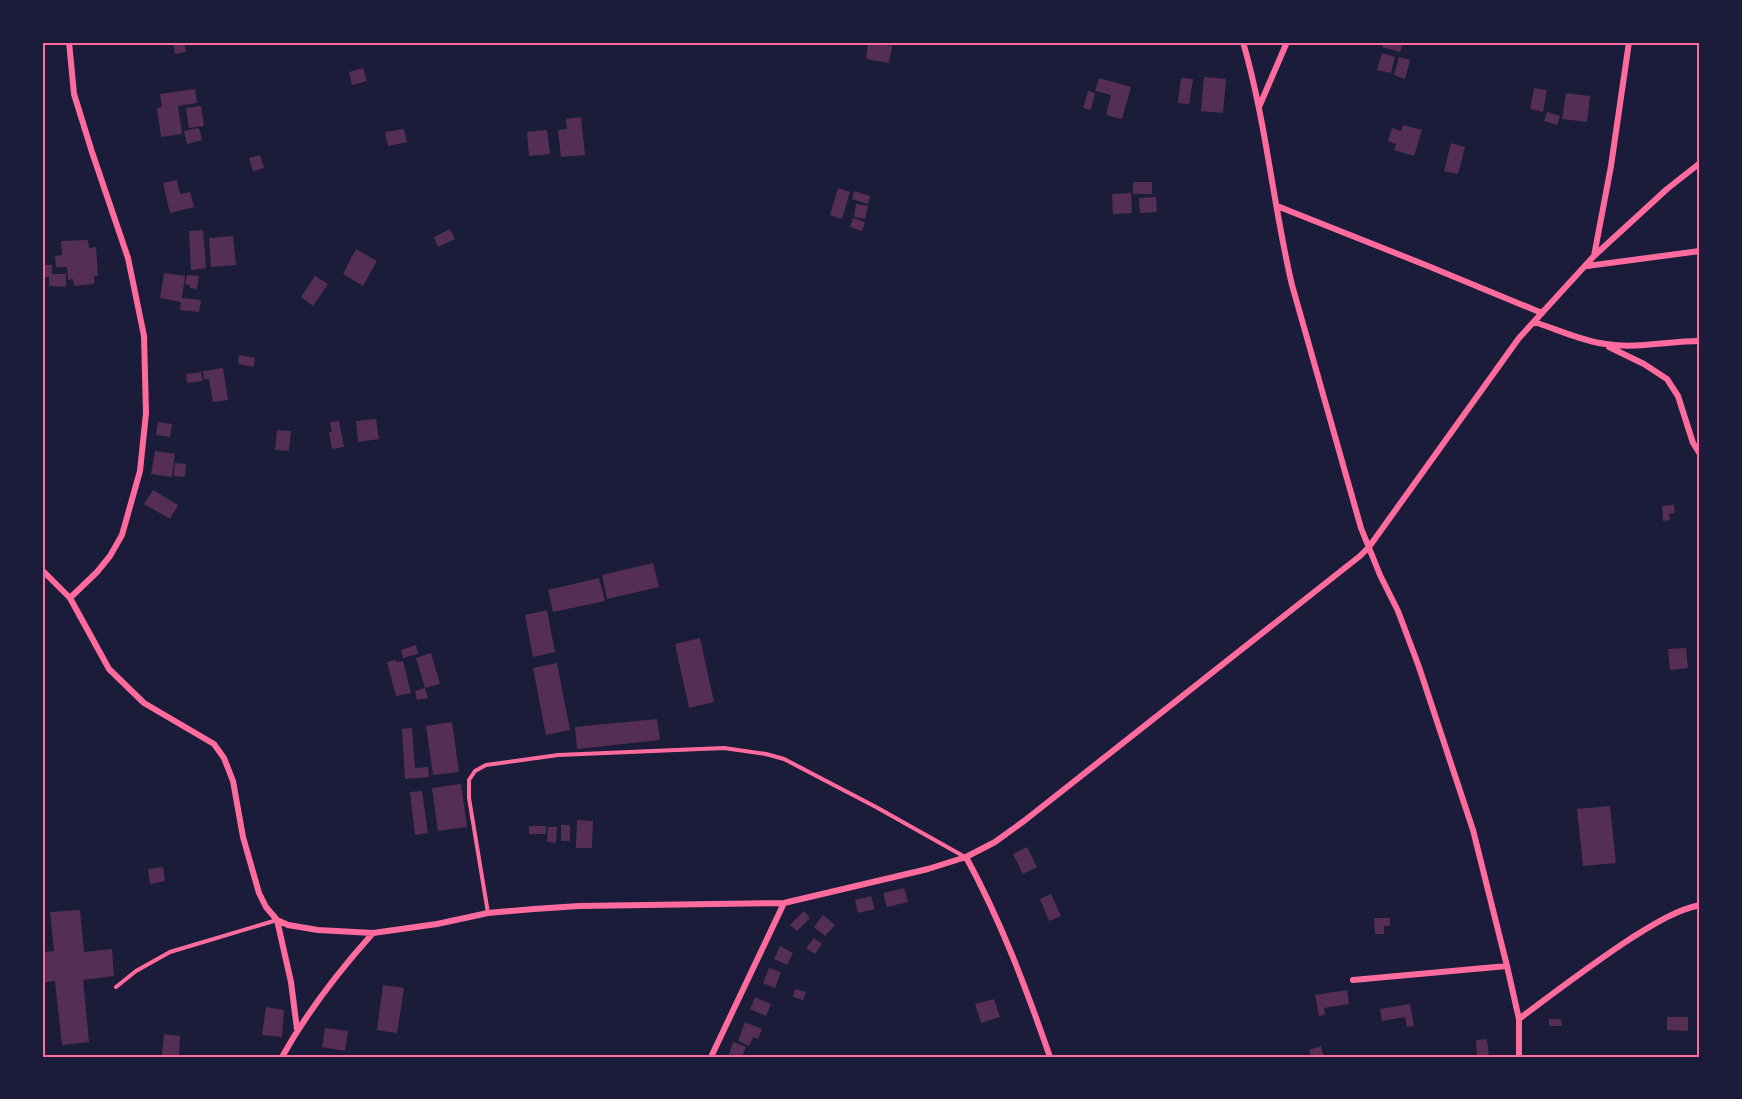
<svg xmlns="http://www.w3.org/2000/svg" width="1742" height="1099" font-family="'Alegreya Sans',sans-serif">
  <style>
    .building { fill: #542f53 }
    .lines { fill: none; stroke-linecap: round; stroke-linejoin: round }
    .service { stroke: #ff6b9d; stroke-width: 4 }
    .minor { stroke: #ff6b9d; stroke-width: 6 }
    .neatline { fill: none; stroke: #ff6b9d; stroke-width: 2 }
  </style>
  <rect width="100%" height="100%" fill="#1b1b3a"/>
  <!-- building -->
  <path class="building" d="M 173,42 L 184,42 L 186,52 L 175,54 Z
    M 868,42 L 892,46 L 889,63 L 866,59 Z
    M 1383,42 L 1403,42 L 1400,52 L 1382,47 Z
    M 1382,53 L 1395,57 L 1391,73 L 1377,70 Z
    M 1399,57 L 1410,60 L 1405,79 L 1394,75 Z
    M 363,68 L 367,81 L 352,85 L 349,72 Z
    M 1204,77 L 1226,79 L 1223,113 L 1201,111 Z
    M 1099,78 L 1131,87 L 1122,119 L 1106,115 L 1111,95 L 1095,91 Z
    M 1181,78 L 1193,79 L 1189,104 L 1178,103 Z
    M 1534,88 L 1547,90 L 1543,112 L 1530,109 Z
    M 195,89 L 197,103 L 178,106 L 182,134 L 161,137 L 157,108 L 162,107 L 160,94 Z
    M 1088,91 L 1095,93 L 1091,110 L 1083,108 Z
    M 1566,93 L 1590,96 L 1587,122 L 1562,119 Z
    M 201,106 L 204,126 L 189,128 L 186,108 Z
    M 1547,112 L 1560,116 L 1557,125 L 1544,121 Z
    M 581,117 L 585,155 L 561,157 L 558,130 L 567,129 L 566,119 Z
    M 1403,125 L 1422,130 L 1414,156 L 1394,150 L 1396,144 L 1388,141 L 1392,128 L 1401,131 Z
    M 199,128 L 202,140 L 187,144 L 184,131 Z
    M 404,129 L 407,142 L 388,146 L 385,132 Z
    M 547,130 L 550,154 L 529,156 L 527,132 Z
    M 1451,143 L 1465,147 L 1458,174 L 1444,171 Z
    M 260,155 L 264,168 L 253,171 L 249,158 Z
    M 177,180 L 180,194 L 190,192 L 194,207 L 170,213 L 163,183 Z
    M 1133,182 L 1152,182 L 1152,194 L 1133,194 Z
    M 838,188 L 850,192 L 842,219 L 830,215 Z
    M 854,191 L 870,196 L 868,204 L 852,199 Z
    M 1131,193 L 1132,213 L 1113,214 L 1112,194 Z
    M 1156,197 L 1157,212 L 1140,213 L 1139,198 Z
    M 856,204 L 868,206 L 865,219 L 854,217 Z
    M 853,218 L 865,222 L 862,231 L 850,227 Z
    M 450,229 L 455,239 L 438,247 L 434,237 Z
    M 203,230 L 206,268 L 191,270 L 189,231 Z
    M 233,236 L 236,265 L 211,267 L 209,238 Z
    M 88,240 L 89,248 L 96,247 L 98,276 L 94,276 L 94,284 L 74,286 L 73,279 L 68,280 L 67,267 L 56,267 L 55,256 L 62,255 L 61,241 Z
    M 356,249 L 377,261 L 363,286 L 343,274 Z
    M 43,265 L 52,265 L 52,274 L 66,274 L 66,287 L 49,286 L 49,277 L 43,277 Z
    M 164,273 L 185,276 L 182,298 L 201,300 L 199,312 L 180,310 L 181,302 L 160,298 Z
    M 187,275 L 199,276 L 197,289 L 190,288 L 190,285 L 185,284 Z
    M 315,276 L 328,284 L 313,306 L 301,297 Z
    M 239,355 L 255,358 L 254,367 L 238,364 Z
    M 223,368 L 228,400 L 213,402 L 209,379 L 204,379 L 203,371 Z
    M 201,372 L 203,381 L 187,383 L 186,374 Z
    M 376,419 L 379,439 L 358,442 L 356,421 Z
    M 339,421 L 344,447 L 332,449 L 329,432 L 332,432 L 330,422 Z
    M 158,422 L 172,424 L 170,437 L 156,435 Z
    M 277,430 L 291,431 L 289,451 L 275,450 Z
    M 155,451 L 175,454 L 172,477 L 151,474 Z
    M 175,463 L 186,464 L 185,477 L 174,476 Z
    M 153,490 L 178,505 L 170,519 L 144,504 Z
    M 1674,505 L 1675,513 L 1669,514 L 1670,520 L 1663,521 L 1662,506 Z
    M 653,563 L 659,587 L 607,599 L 602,575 Z
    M 599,578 L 605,601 L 553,612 L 548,590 Z
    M 547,610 L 555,652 L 533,657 L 525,615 Z
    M 700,638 L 714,702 L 689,708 L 675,644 Z
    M 416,645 L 418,654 L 403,658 L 401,650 Z
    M 1686,648 L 1688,668 L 1670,670 L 1668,649 Z
    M 431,653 L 440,684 L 425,688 L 416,658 Z
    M 396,660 L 397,662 L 403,661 L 411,693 L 396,696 L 387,662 Z
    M 557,663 L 570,730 L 546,735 L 533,668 Z
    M 425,688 L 428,698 L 417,700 L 415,691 Z
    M 657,719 L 660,740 L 577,749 L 575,727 Z
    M 452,722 L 459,772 L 433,775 L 426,726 Z
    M 412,728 L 415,768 L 428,767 L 429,777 L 405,779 L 402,729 Z
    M 461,784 L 467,827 L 438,831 L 432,788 Z
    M 422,791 L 428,833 L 415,835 L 410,792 Z
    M 1610,806 L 1616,863 L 1583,866 L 1577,809 Z
    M 577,820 L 593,821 L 592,848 L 576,848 Z
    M 561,825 L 570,825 L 570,841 L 561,841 Z
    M 529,826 L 546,826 L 546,834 L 529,834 Z
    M 548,827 L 557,827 L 556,843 L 547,842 Z
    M 1027,847 L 1037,867 L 1023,874 L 1013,854 Z
    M 163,867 L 165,881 L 150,884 L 148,869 Z
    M 904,888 L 908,902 L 887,907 L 883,893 Z
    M 1051,894 L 1061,916 L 1049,921 L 1040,899 Z
    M 871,896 L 875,909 L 858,913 L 855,900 Z
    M 80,910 L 84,952 L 112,949 L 114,976 L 83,980 L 89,1042 L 62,1045 L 55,981 L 42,983 L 42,952 L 54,951 L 50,912 Z
    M 804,911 L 810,918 L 797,931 L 790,925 Z
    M 823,915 L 835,925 L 825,936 L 814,927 Z
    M 1374,918 L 1390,918 L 1390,926 L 1384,926 L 1384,934 L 1375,934 Z
    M 814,938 L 822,944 L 815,954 L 806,948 Z
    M 780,946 L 793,953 L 787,965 L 774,959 Z
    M 769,968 L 781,972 L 775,988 L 763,983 Z
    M 383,985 L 404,988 L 397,1033 L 377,1030 Z
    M 795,989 L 806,992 L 803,1000 L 793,997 Z
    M 1347,990 L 1349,1004 L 1324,1008 L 1325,1015 L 1319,1016 L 1315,995 Z
    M 755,997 L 771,1004 L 766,1016 L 750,1009 Z
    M 994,999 L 1000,1017 L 981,1023 L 975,1004 Z
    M 1410,1004 L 1414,1026 L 1407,1027 L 1405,1017 L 1382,1021 L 1380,1009 Z
    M 266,1007 L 284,1010 L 282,1037 L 262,1035 Z
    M 1667,1017 L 1688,1017 L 1688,1031 L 1667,1030 Z
    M 1549,1019 L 1561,1019 L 1562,1026 L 1549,1026 Z
    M 745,1022 L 762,1029 L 758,1039 L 753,1037 L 749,1046 L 738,1041 Z
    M 325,1028 L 348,1031 L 345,1051 L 322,1047 Z
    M 164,1034 L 180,1036 L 179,1057 L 162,1056 Z
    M 1487,1039 L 1489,1057 L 1477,1057 L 1476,1040 Z
    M 733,1042 L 746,1047 L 742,1057 L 728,1057 Z
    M 1321,1046 L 1324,1057 L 1311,1057 L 1309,1050 Z"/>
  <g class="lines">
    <!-- service -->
    <path class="service" d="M 488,913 L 469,798 L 469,780 L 475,771 L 486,765 L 558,755 L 724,748 L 766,754 L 784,759 L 876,807 L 965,857
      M 116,987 L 136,971 L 170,952 L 277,920"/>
    <!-- minor -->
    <path class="minor" d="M 69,42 L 74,94 L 92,152 L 128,258 L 144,336 L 146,413 L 140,471 L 122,535 L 110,556 L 97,572 L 70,598
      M 1243,42 C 1266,121 1273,205 1292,285 L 1361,528 L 1380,575 L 1398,611 L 1419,667 L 1473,830 L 1507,966 L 1519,1019 L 1519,1057
      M 1259,107 L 1287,42
      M 1277,206 L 1428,266 L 1542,313
      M 1594,256 L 1611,166 L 1629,42
      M 1587,266 L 1700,251
      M 1534,322 C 1557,329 1581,341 1606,344 C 1637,349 1669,341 1700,341
      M 1609,347 L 1644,364 L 1667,379 L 1678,396 L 1693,443 L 1700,454
      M 42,570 L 70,598 L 109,669 L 144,703 L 214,744 L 224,758 L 233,781 L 243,837 L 259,893 L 266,907 L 277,920 L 288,925 L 318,930 L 373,933 L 437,924 L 488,913 L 534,909 L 579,906 L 784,903 L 928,869 L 966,857 L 995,842 L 1024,821 L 1360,556 L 1369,547 L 1519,338 L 1594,256 L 1667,189 L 1700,163
      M 966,857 C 1001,921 1026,988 1050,1057
      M 277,920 L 291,982 L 297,1029
      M 1353,980 L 1507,966
      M 1519,1019 C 1556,991 1593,963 1633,937 C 1654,924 1676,910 1700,905
      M 282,1057 C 307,1012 338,972 373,933
      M 711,1057 L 784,903"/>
  </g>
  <!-- border -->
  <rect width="1742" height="1099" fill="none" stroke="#1b1b3a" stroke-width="87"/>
  <rect x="44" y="44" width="1654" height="1012" class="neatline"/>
</svg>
